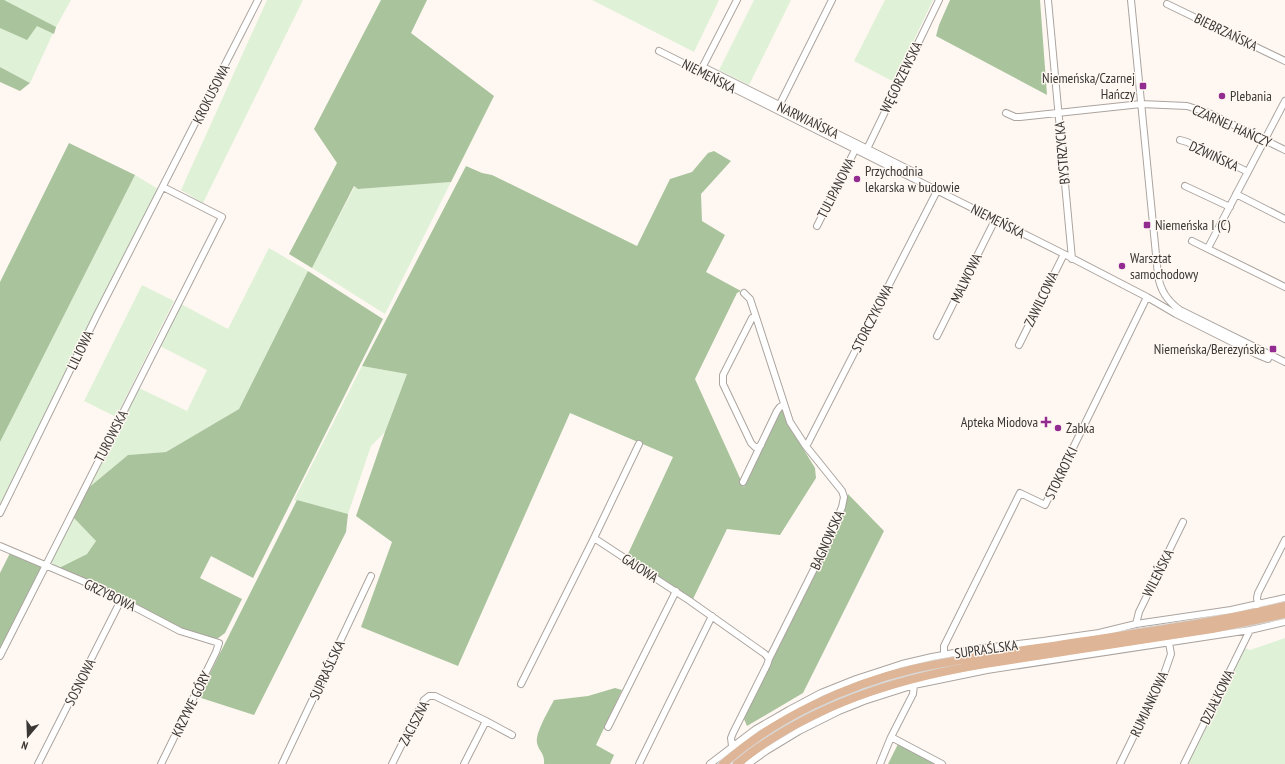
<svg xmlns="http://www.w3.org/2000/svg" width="1285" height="764" font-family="'PT Sans Narrow',sans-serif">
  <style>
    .green { fill: #dff1d6 }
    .forest { fill: #a9c39c }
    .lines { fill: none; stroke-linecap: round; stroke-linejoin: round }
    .minor-casing { stroke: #aba49f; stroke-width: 8 }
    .major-casing { stroke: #d8d7d7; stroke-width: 10 }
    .minor { stroke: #fff; stroke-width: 6 }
    .major { stroke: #deb596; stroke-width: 8 }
    .poi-dot { fill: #922c91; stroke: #fff8f2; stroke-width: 1.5 }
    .labels { text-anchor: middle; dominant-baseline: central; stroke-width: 3; stroke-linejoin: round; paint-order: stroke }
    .street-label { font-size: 14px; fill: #3a3735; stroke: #fff8f2 }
    .poi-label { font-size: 14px; fill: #3a3735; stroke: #fff8f2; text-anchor: start }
  </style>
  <rect width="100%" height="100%" fill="#fff8f2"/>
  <!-- green -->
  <path class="green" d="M 0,0 L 71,0 L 56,27 L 30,83 L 0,67 Z
    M 267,0 L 303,0 L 203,203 L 181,190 Z
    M 592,0 L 719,0 L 694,52 Z
    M 754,0 L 791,0 L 749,85 L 719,70 Z
    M 885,0 L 933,0 L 894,82 L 854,61 Z
    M 135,175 L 158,189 L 0,505 L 0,442 Z
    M 451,182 L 385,314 L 312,268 L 355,186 L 358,189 Z
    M 269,248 L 308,271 L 239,409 L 166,452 L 128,455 L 87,489 L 139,388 L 187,411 L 207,370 L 160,346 L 181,304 L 228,329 Z
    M 142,285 L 174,301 L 116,417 L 84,401 Z
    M 362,366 L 407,374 L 385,432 L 371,446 L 348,514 L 294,500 Z
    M 73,517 L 96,541 L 87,554 L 59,568 L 50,564 Z
    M 1285,638 L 1285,764 L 1187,764 L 1245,648 L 1250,650 Z"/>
  <!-- forest -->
  <path class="forest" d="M 0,0 L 4,0 L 56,27 L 54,34 L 37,26 L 27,40 L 0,28 Z
    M 381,0 L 427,0 L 411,33 L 494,96 L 451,182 L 358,189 L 354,186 L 312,268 L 289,254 L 337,163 L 314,129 Z
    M 950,0 L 1040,0 L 1047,95 L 936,36 L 939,25 Z
    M 0,67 L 30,83 L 20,91 L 0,82 Z
    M 69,143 L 135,175 L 0,442 L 0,282 Z
    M 714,151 L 731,161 L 701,194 L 702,221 L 725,235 L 706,272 L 741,291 L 737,293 L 695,379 L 744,487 L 782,407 L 788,424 L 815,468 L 816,478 L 780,535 L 727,529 L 693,599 L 627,556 L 673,457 L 570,413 L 458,666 L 361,627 L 392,542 L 356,516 L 385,432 L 407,374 L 362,366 L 466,166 L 482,173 L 492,175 L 637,246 L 670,179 L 692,172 L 708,153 Z
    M 308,271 L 383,319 L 253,578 L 211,556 L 200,578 L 242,599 L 225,633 L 217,639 L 208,638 L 187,631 L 59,568 L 87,554 L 96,541 L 73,517 L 87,489 L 128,455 L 166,452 L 239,409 Z
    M 848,494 L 884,531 L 803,693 L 747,726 L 744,719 L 844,504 Z
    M 297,500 L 348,514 L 346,532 L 254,715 L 198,697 Z
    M 10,553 L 43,567 L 0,652 L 0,573 Z
    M 615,688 L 622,690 L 596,745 L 614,755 L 610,764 L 544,764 C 545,753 539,752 537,743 C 535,733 549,710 554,700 L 588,696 Z
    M 899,742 L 939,764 L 888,764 Z"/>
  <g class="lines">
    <!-- minor casing -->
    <g class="minor-casing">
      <path id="minor" d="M 1048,0 L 1072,259
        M 1131,0 L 1158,275 C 1160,290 1167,301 1180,310 L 1285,362
        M 1167,4 L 1285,61
        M 659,51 L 1064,254 L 1147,297 L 1176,314 L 1256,354 L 1268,359 L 1270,355
        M 703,67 L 914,172
        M 701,70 L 737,0
        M 778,108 L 832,0
        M 1006,113 L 1015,117 L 1020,117 L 1141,104 L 1187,106 L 1209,113 L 1285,150
        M 1180,140 L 1187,142 L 1248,172
        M 866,151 L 939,0
        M 1185,186 L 1230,207
        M 1236,194 L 1285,219
        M 817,226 L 855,150
        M 1192,241 L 1285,287
        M 1208,248 L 1285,101
        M 756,317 L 752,318 L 723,375 L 723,384 L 751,443 L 755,447 L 758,447 L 761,445
        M 937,336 L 995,220
        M 1019,345 L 1064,254
        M 639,444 L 594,538 L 690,601 L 765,654 L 769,659
        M 805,445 L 808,443 L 937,191
        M 743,482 L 777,411 L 780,407 L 784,405
        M 0,513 L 97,315 L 258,0
        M 0,546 L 85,582 L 121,600 L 180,631 L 219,643 L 216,652 L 161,764
        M 1258,605 L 1257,598 L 1258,593 L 1285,540
        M 1136,624 L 1139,612 L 1183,522
        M 944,655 L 944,646 L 1020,493 L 1045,505 L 1147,297
        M 0,656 L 222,217 L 163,187
        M 521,684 L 594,538
        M 486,721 L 512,735
        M 608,727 L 676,591
        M 891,737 L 942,764
        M 732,746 L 731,738 L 733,733 L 767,665 L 769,659 L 824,549 L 842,507 L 844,497 L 842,491 L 805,445 L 790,422 L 756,317 L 750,299 L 744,293
        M 38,764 L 121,600
        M 282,764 L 371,576
        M 392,764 L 424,700 L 429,696 L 435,696 L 486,721 L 464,764
        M 639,764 L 712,616
        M 710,764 L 756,729 L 789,710 L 821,693 L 856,679 L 902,664 L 932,657 L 976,649 L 1043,641 L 1099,633 L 1136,624 L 1231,610 L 1285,598
        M 748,764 L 766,751 L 799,731 L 839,711 L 864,701 L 914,685 L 987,670 L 1250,630 L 1285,622
        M 880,764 L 891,737 L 913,694 L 914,685
        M 1120,764 L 1164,674 L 1171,654 L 1169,643
        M 1184,764 L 1250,630"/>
    </g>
    <!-- major casing -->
    <g class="major-casing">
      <path id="major" d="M 723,764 C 775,718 846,685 913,669 C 954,660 996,654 1038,648 C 1121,635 1204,625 1285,606
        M 737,764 C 746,757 754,750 764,744 C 831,699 906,677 985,664 L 1212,629 L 1285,614"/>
    </g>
    <!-- minor -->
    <use href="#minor" class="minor"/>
    <!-- major -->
    <use href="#major" class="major"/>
  </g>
  <!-- markers -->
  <g class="poi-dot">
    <rect x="1139" y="82" width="8" height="8" rx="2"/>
    <circle cx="1222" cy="96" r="4"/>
    <circle cx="857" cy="179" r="4"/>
    <rect x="1143" y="221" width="8" height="8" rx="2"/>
    <circle cx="1122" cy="266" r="4"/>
    <rect x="1269" y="345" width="8" height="8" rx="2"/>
    <path d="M1044 416h4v4h4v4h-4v4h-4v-4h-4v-4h4z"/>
    <circle cx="1058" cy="428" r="4"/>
  </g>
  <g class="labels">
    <!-- street labels -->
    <g class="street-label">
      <text transform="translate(1226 32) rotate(26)">BIEBRZAŃSKA</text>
      <text transform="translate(709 76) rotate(27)">NIEMEŃSKA</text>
      <text transform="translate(901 77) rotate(-64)">WĘGORZEWSKA</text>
      <text transform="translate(211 94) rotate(-63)">KROKUSOWA</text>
      <text transform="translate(808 120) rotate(26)">NARWIAŃSKA</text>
      <text transform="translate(1232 126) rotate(24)">CZARNEJ HAŃCZY</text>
      <text transform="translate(1062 153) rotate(-95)">BYSTRZYCKA</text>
      <text transform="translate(1214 156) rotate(25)">DŹWIŃSKA</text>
      <text transform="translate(836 188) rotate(-63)">TULIPANOWA</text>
      <text transform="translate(998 221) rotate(27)">NIEMEŃSKA</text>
      <text transform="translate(966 278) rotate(-64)">MALWOWA</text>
      <text transform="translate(1041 299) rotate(-64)">ZAWILCOWA</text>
      <text transform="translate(872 318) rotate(-63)">STORCZYKOWA</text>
      <text transform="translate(80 350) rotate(-64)">LILIOWA</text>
      <text transform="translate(111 436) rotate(-63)">TUROWSKA</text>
      <text transform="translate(1061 473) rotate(-64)">STOKROTKI</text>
      <text transform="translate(827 540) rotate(-66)">BAGNOWSKA</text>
      <text transform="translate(640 568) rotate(33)">GAJOWA</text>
      <text transform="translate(1158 573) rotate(-63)">WILEŃSKA</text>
      <text transform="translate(110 595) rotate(26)">GRZYBOWA</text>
      <text transform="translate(986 649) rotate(-8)">SUPRAŚLSKA</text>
      <text transform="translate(327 670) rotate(-65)">SUPRAŚLSKA</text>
      <text transform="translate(80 682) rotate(-63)">SOSNOWA</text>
      <text transform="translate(1217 697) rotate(-64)">DZIAŁKOWA</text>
      <text transform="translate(191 704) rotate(-64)">KRZYWE GÓRY</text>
      <text transform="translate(1149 704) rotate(-65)">RUMIANKOWA</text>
      <text transform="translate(414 723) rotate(-62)">ZACISZNA</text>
    </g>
    <!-- poi labels -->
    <g class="poi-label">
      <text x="1135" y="78" text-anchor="end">Niemeńska/Czarnej<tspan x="1135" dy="16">Hańczy</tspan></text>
      <text x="1230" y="96">Plebania</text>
      <text x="865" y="171">Przychodnia<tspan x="865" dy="16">lekarska w budowie</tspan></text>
      <text x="1155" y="225">Niemeńska I (C)</text>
      <text x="1130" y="258">Warsztat<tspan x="1130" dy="16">samochodowy</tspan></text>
      <text x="1265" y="349" text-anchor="end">Niemeńska/Berezyńska</text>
      <text x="1038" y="422" text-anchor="end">Apteka Miodova</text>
      <text x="1066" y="428">Żabka</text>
    </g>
  </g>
  <!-- north arrow -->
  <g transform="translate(28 736) rotate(199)" stroke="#fff8f2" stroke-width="3" paint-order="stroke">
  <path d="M0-3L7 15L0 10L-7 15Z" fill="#3a3735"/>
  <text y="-6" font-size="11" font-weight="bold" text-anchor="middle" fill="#3a3735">N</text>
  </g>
</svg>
